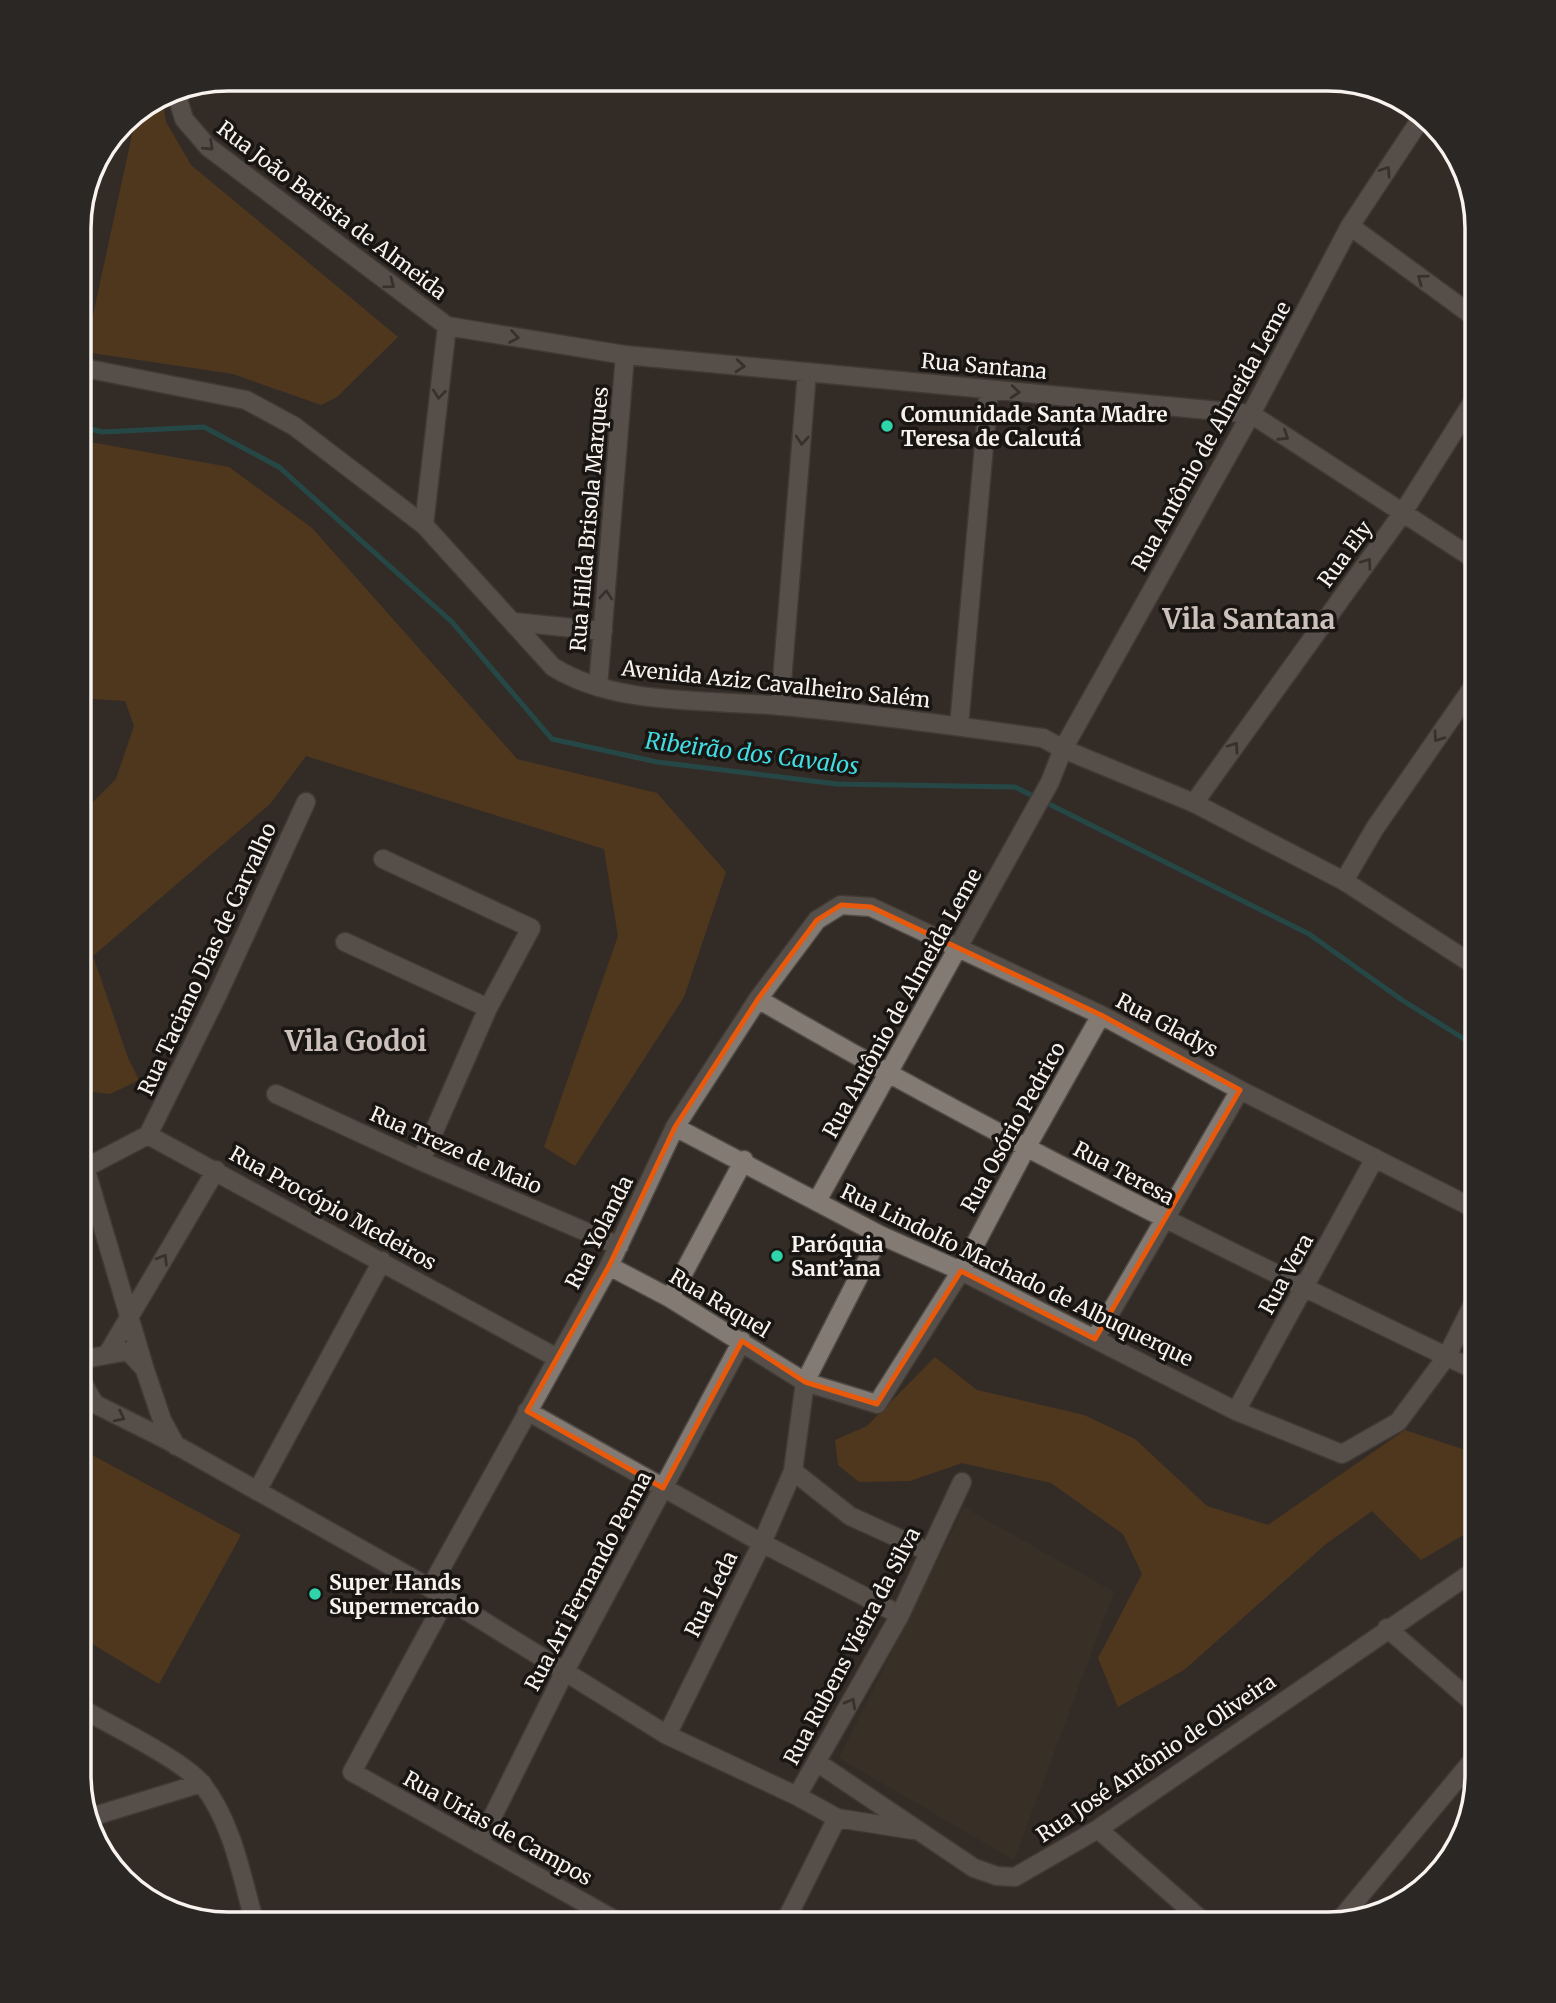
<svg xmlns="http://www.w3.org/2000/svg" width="1556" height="2003" font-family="Merriweather,serif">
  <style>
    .built { fill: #3f3329 }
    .green { fill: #724516 }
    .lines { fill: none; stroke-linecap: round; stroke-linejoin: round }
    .stream { stroke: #156b6e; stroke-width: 5 }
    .street-casing { stroke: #504a45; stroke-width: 21 }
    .secondary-casing { stroke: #504a45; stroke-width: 21 }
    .street { stroke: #827a73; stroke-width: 18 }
    .secondary { stroke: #827a73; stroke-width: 18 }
    .rail { stroke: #b4afaa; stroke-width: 5; stroke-dasharray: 12 12; stroke-linecap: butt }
    .oneway { stroke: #3d3834 }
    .marked { fill: none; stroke: #e8590c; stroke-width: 5; stroke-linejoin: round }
    .poi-dot { fill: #2fd4aa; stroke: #181512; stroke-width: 2.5 }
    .labels { text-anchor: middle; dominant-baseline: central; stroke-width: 7; stroke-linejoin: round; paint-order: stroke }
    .street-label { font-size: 21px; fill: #f8f3ef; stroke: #181512 }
    .poi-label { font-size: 21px; font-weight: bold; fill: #f8f3ef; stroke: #181512; text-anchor: start }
    .water-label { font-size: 23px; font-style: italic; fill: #41dde2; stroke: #181512 }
    .district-label { font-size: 28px; font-weight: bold; fill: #cbc1ba; stroke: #181512 }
    .rim { fill: none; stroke: #f8f3ef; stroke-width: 3.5 }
  </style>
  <rect width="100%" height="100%" fill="#332c26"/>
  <!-- built -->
  <path class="built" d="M 964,1507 L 1114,1592 L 1014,1860 L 839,1758 Z"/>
  <!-- green -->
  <path class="green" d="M 162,96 L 166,122 L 191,165 L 398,337 L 337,397 L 321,405 L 233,374 L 85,352 L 137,112 Z
    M 79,440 L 229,467 L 312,528 L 517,759 L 657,793 L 726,872 L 684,997 L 575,1166 L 544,1147 L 618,936 L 604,849 L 306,756 L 270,804 L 93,956 L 128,1058 L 139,1080 L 110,1094 L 93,1092 L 79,1067 L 79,816 L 116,779 L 134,726 L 125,701 L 79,698 Z
    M 935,1357 L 977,1390 L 1084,1415 L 1135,1439 L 1207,1506 L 1268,1525 L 1405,1430 L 1477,1454 L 1477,1527 L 1421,1560 L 1372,1511 L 1326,1544 L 1184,1670 L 1118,1707 L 1098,1658 L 1142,1574 L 1123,1534 L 1051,1483 L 962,1463 L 910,1481 L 859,1482 L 838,1465 L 835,1440 L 867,1426 Z
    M 79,1448 L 241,1535 L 159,1684 L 79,1636 Z"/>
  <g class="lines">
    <!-- stream -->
    <path class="stream" d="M 79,426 L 102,432 L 204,427 L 279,467 L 452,622 L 552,739 L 657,762 L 837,784 L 1015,787 L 1309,934 L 1402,1000 L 1477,1047"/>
    <!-- street casing -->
    <g class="street-casing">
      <path id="street" d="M 175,89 L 184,119 L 208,147 L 447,326 L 625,355 L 1251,414 L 1477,561
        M 1350,226 L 1477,319
        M 424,525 L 447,326
        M 514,622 L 603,631
        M 598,687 L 625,355
        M 780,706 L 807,372
        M 959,726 L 989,390
        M 1194,803 L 1402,514 L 1477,395
        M 383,859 L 531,928 L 488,1008 L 421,1161
        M 1344,881 L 1375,828 L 1477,681
        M 345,942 L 488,1008
        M 758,999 C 992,1136 1233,1254 1477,1371
        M 276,1094 L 421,1161 L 619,1246
        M 675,1127 L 880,1235 L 961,1271 L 1236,1411 L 1342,1454 L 1398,1422 L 1447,1356 L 1477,1296
        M 148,1135 L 218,994 L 306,802
        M 79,1147 L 145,1370 L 162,1420 L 176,1446
        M 85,1168 L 148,1135 L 557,1358
        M 817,1201 L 1050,782 L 1063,749 L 1251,414 L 1350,226 L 1422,117
        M 880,1235 L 805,1382 L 793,1471 L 850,1516 L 929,1552
        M 609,1266 L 670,1298 L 805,1382 L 877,1404 L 961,1271 L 1026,1148 L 1101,1015
        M 670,1298 L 744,1160
        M 1095,1339 L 1240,1090
        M 108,1353 L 216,1170
        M 83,1359 C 76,1376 86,1390 95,1404
        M 79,1360 L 128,1351 L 143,1367
        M 79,1396 L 167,1440 L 430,1588 L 667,1735 L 797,1796
        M 527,1411 L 762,1543 L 900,1615
        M 1236,1411 L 1375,1158
        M 257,1491 L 382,1261
        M 430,1588 L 609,1266 L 675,1127 L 758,999 L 817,920 L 841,905 L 871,907 L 1101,1015 L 1240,1090 L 1477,1210
        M 446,1599 L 352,1772 L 622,1924
        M 1387,1628 L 1477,1706
        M 79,1707 C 108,1724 183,1760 202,1784 C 233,1823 242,1878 255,1924
        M 667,1735 L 762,1543 L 793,1471
        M 818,1763 L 974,1868 L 997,1876 L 1015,1877 L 1098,1829 L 1477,1569
        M 91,1817 L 202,1783
        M 837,1818 L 913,1830
        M 1098,1829 L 1206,1924
        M 479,1844 L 565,1671 L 742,1341
        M 1339,1921 L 1477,1755
        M 784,1924 L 837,1818 L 797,1796 L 900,1615 L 962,1482"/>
    </g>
    <!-- secondary casing -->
    <g class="secondary-casing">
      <path id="secondary" d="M 79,367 L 246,400 L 294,426 L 424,525 L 553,667 C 618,707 709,699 783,706 C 870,714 957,726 1043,738 L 1063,749 L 1194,803 L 1344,881 L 1477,967"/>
    </g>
    <!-- street -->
    <use href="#street" class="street"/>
    <!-- secondary -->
    <use href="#secondary" class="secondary"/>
    <!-- rail -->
    <path class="rail" d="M 1291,79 L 1394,96"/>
  </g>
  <!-- one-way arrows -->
  <defs><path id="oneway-chevron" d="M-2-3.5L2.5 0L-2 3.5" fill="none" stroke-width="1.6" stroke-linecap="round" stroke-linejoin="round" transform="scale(1.75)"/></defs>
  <g class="oneway">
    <use href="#oneway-chevron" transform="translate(209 146) rotate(43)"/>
    <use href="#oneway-chevron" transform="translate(1386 171) rotate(-56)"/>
    <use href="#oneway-chevron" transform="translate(1422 279) rotate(-144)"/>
    <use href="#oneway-chevron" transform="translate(390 284) rotate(37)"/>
    <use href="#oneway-chevron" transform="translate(514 337) rotate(9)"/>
    <use href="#oneway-chevron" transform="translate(740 366) rotate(5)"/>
    <use href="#oneway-chevron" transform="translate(1015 392) rotate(5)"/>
    <use href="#oneway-chevron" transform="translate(439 394) rotate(96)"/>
    <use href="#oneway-chevron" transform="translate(1284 436) rotate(33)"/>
    <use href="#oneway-chevron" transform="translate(802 440) rotate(95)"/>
    <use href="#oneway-chevron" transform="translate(1367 563) rotate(-54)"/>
    <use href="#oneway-chevron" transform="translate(606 595) rotate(-85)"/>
    <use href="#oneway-chevron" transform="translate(1438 737) rotate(125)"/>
    <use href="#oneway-chevron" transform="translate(1234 747) rotate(-54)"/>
    <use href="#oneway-chevron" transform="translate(163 1259) rotate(-59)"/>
    <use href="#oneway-chevron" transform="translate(120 1417) rotate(27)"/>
    <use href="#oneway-chevron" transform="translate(851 1703) rotate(-61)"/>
  </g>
  <!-- marked area -->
  <path d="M0 0H1556V2003H0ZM 841,905 L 871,907 L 1101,1015 L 1240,1090 L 1095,1339 L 961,1271 L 877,1404 L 805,1382 L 742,1341 L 663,1488 L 527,1411 L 609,1266 L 675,1127 L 758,999 L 817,920 Z" fill="#332c26" fill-opacity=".55" fill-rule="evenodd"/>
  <path class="marked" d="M 841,905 L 871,907 L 1101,1015 L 1240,1090 L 1095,1339 L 961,1271 L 877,1404 L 805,1382 L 742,1341 L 663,1488 L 527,1411 L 609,1266 L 675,1127 L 758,999 L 817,920 Z"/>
  <!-- markers -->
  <g class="poi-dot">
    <circle cx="887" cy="426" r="7"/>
    <circle cx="777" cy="1256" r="7"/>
    <circle cx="315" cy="1594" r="7"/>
  </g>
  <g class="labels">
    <!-- street labels -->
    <g class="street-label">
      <text transform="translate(332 210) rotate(37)">Rua João Batista de Almeida</text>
      <text transform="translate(984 366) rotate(5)">Rua Santana</text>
      <text transform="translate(1211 436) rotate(-61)">Rua Antônio de Almeida Leme</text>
      <text transform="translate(589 519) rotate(-85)">Rua Hilda Brisola Marques</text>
      <text transform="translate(1345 554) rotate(-54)">Rua Ely</text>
      <text transform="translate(776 684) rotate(6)">Avenida Aziz Cavalheiro Salém</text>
      <text transform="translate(207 959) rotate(-65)">Rua Taciano Dias de Carvalho</text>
      <text transform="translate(902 1003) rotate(-61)">Rua Antônio de Almeida Leme</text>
      <text transform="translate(1167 1025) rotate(28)">Rua Gladys</text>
      <text transform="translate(1013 1127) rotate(-61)">Rua Osório Pedrico</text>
      <text transform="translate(456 1150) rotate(24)">Rua Treze de Maio</text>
      <text transform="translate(1124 1173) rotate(28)">Rua Teresa</text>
      <text transform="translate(333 1208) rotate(29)">Rua Procópio Medeiros</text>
      <text transform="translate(599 1232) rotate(-63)">Rua Yolanda</text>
      <text transform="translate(1286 1274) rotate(-61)">Rua Vera</text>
      <text transform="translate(1017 1275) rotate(26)">Rua Lindolfo Machado de Albuquerque</text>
      <text transform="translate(720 1303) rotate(31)">Rua Raquel</text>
      <text transform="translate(588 1581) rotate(-62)">Rua Ari Fernando Penna</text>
      <text transform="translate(711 1594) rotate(-64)">Rua Leda</text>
      <text transform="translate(852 1646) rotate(-62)">Rua Rubens Vieira da Silva</text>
      <text transform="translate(1156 1758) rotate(-34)">Rua José Antônio de Oliveira</text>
      <text transform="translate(498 1828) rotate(29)">Rua Urias de Campos</text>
    </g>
    <!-- poi labels -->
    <g class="poi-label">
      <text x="901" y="414">Comunidade Santa Madre<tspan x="901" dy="24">Teresa de Calcutá</tspan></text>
      <text x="791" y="1244">Paróquia<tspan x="791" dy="24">Sant’ana</tspan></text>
      <text x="329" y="1582">Super Hands<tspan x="329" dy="24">Supermercado</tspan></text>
    </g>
    <!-- water labels -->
    <g class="water-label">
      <text transform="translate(752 753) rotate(7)">Ribeirão dos Cavalos</text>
    </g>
    <!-- district labels -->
    <g class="district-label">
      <text x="1249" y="619">Vila Santana</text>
      <text x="356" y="1041">Vila Godoi</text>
    </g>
  </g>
  <!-- crop -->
  <path d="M0 0H1556V2003H0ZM228 91H1328A137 137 0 0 1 1465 228V1775A137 137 0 0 1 1328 1912H228A137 137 0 0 1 91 1775V228A137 137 0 0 1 228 91Z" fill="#2a2724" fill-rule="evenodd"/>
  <path class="rim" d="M228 91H1328A137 137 0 0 1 1465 228V1775A137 137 0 0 1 1328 1912H228A137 137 0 0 1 91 1775V228A137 137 0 0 1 228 91Z"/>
</svg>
